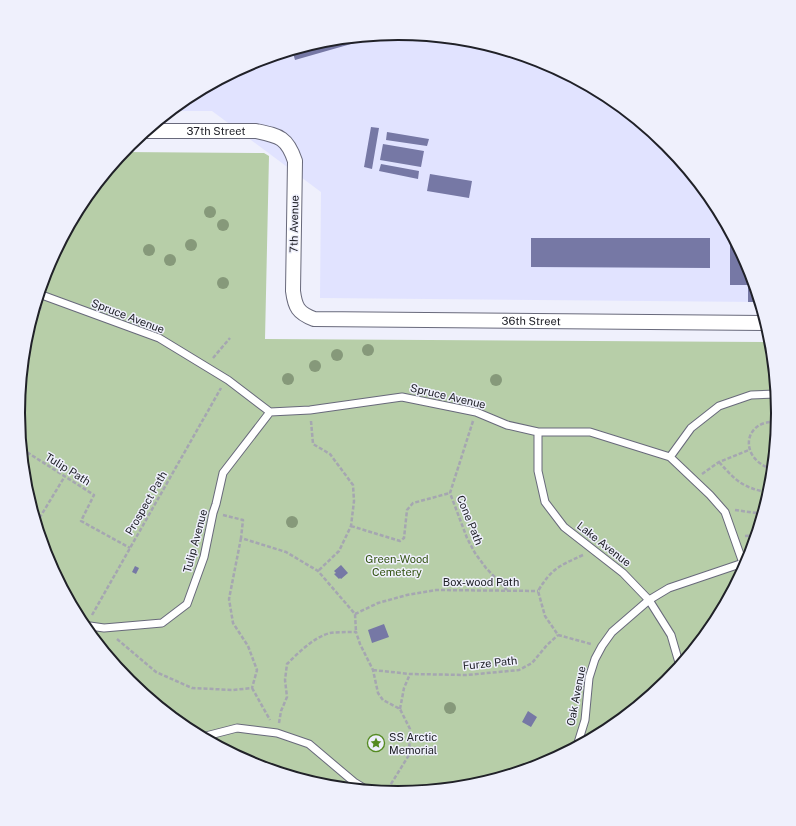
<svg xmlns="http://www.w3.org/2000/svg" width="796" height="826" font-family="'Public Sans',sans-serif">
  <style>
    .built { fill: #e1e3ff }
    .green { fill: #b7cea8 }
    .building { fill: #7678a5 }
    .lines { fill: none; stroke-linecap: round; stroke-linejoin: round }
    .lane-casing { stroke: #68697b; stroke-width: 9 }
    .street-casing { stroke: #68697b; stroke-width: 16 }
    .path { stroke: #a5a6b1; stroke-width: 2.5; stroke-dasharray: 4 2; stroke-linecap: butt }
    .lane { stroke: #fff; stroke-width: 7 }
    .street { stroke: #fff; stroke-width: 14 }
    .tree { fill: #86997a }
    .labels { text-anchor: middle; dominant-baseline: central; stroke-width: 3; stroke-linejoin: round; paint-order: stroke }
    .street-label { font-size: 11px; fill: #202128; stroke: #eff0fc }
    .park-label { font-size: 11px; fill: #315210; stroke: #eff0fc }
    .poi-label { font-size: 11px; fill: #202128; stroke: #eff0fc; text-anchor: start }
    .rim { fill: none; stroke: #202128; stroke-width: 2 }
  </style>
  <rect width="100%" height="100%" fill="#eff0fc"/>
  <!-- built -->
  <path class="built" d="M 398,33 L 472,40 L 544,62 L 609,97 L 667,144 L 714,202 L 749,268 L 760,302 L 320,298 L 321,192 L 212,111 L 170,111 L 187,97 L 253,62 L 324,40 Z"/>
  <!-- green -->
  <path class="green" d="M 123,152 L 264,153 L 269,156 L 265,339 L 771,342 L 778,413 L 771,487 L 749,559 L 714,624 L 667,682 L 609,729 L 543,764 L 472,786 L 398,793 L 324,786 L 252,764 L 187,729 L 129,682 L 82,624 L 47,558 L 25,487 L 18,413 L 25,339 L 47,267 L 82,202 Z"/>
  <!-- building -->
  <path class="building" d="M 398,33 L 401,33 L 401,35 L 391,38 L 390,34 Z
    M 386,34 L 295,60 L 292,50 L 324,40 Z
    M 371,127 L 379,128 L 372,169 L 364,167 Z
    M 387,132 L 429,139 L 427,146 L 386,140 Z
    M 383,144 L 424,151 L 421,167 L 380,160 Z
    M 381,164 L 419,171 L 418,179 L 379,171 Z
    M 430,174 L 472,181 L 469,198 L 427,191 Z
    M 730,233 L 749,268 L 752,278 L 752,285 L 754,285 L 760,302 L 748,302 L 748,285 L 730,285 Z
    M 531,238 L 710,238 L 710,268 L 531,267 Z
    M 341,565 L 348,573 L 341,579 L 340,578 L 339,579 L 334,574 L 336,573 L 334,571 Z
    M 135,566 L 139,568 L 136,574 L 132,572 Z
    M 384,624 L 389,637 L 372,643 L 368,630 Z
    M 528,711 L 537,717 L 531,727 L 522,722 Z"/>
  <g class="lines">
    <!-- lane casing -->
    <g class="lane-casing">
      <path id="lane" d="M 39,294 L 159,338 L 228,380 L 270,412 L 310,410 L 402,397 L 476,412 L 507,425 L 538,432 L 590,432 L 670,457 L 710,495 L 725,512 L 743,563 L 746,564
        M 538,432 L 538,471 L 545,502 L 564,527 L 623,573 L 649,600 L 671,635 L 680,666
        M 670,457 L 691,428 L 719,406 L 751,395 L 776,394
        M 83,625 L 104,628 L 162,623 L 187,604 L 204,557 L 213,513 L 216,504 L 223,473 L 270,412
        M 202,737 L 237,728 L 277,733 L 309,744 L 354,782 L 367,790
        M 577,746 L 585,720 L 589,678 L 595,659 L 602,646 L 612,632 L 649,600 L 669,588 L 743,563"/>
    </g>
    <!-- street casing -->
    <g class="street-casing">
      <g id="street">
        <path id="s1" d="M 146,131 L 256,131 C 279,136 287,137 295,161 L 293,291 C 295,307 298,313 314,319 L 766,323"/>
      </g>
    </g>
    <!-- path -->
    <path class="path" d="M 28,331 L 41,307
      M 213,358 L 230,338
      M 311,421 L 313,444 L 330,454 L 353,485 L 354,501 L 351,526 L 339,551 L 318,571
      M 473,421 L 450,493 L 467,538 L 475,553 L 486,568 L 507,590
      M 22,449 L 94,495 L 81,521 L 130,548
      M 719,462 C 737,482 742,487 769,493
      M 772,469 C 738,459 743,419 777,422
      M 702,474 L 719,462 L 749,450
      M 735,510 L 763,514
      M 223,515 L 243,520 L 241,538 L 286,552 L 318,571 L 355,614 L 356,632
      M 36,521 L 37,522 L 65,476
      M 351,526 L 400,541 L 404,538 L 407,510 L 413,503 L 450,493
      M 745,536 L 756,535
      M 241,538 L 229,599 L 233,623 L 248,646 L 257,670 L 252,688
      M 583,555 C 559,566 552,568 538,591 L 545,616 L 558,635 L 591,644
      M 355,614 L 378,603 L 407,595 L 436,590 L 538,591
      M 92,615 L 221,388
      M 117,639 L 156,672 L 192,688 L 233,690 L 252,688
      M 373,670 L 410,674 L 467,675 L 519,670 L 532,663 L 547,645 L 558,635
      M 252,688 L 270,720
      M 400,709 L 404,688 L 410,674
      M 279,723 L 281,711 L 287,697 L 285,680 L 287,664 C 298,653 314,637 330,633 C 338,632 347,632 356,632 L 360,644 L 373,670 L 378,693 L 383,700 L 400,709 L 410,729 L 409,755 L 386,792"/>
    <!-- lane -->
    <use href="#lane" class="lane"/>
    <!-- street -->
    <use href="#street" class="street"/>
  </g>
  <!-- trees -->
  <g class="tree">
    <circle cx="210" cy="212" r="6"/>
    <circle cx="223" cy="225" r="6"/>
    <circle cx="191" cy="245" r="6"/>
    <circle cx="149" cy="250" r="6"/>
    <circle cx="170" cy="260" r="6"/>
    <circle cx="223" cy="283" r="6"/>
    <circle cx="368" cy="350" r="6"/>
    <circle cx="337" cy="355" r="6"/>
    <circle cx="315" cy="366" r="6"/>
    <circle cx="288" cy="379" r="6"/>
    <circle cx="496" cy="380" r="6"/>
    <circle cx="292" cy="522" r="6"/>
    <circle cx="450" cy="708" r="6"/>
  </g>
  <!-- icons -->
  <defs>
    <g id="sight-ring" transform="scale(0.9)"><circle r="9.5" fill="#eff0fc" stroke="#558a22" stroke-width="1.5"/><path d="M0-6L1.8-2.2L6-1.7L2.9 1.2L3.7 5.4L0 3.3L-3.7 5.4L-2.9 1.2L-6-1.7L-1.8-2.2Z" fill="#558a22"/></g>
  </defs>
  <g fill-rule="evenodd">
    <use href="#sight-ring" x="376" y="743"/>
  </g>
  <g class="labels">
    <!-- street labels -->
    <g class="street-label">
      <text stroke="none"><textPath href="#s1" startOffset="70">37th Street</textPath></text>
      <text transform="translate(294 224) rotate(-89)">7th Avenue</text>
      <text transform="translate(128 316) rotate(21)">Spruce Avenue</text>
      <text stroke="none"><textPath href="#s1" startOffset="548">36th Street</textPath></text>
      <text transform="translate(448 396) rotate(13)">Spruce Avenue</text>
      <text transform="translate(68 469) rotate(32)">Tulip Path</text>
      <text transform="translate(146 503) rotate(-60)">Prospect Path</text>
      <text transform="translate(470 520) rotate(68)">Cone Path</text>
      <text transform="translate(195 541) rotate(-75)">Tulip Avenue</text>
      <text transform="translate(604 544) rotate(38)">Lake Avenue</text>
      <text x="481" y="582">Box-wood Path</text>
      <text transform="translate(490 663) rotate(-6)">Furze Path</text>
      <text transform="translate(576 696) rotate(-79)">Oak Avenue</text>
    </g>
    <!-- park labels -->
    <g class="park-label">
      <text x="397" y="559">Green-Wood<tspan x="397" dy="13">Cemetery</tspan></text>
    </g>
    <!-- poi labels -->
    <g class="poi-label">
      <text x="389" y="737">SS Arctic<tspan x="389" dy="13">Memorial</tspan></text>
    </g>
  </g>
  <!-- crop -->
  <path d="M0 0H796V826H0ZM25 413a373 373 0 1 1 746 0a373 373 0 1 1-746 0Z" fill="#eff0fc" fill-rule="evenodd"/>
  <path class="rim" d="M25 413a373 373 0 1 1 746 0a373 373 0 1 1-746 0Z"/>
</svg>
